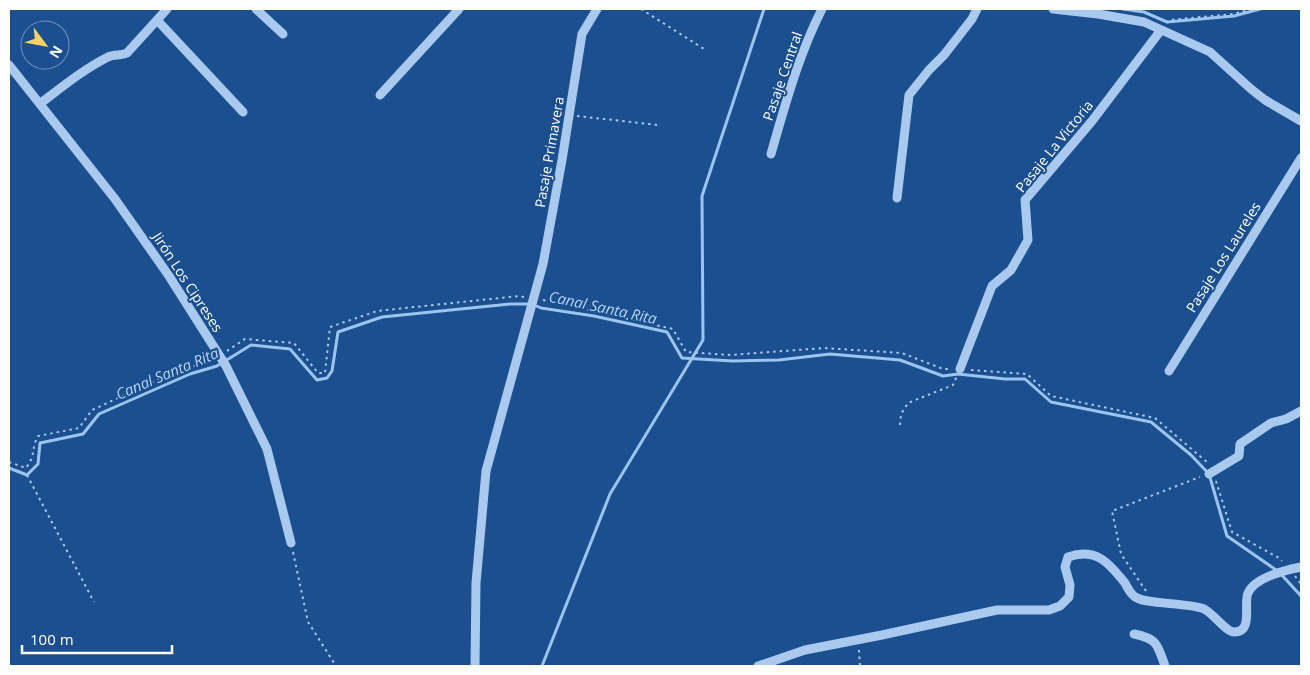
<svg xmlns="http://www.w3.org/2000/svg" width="1310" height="675" font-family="'Open Sans',sans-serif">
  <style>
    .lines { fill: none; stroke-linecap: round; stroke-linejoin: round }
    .stream { stroke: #9cc4f0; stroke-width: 3 }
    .path { stroke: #a9c9ee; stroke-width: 2; stroke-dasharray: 2.5 4; stroke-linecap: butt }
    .minor { stroke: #a9c9ee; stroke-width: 9 }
    .labels { text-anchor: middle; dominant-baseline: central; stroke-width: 4; stroke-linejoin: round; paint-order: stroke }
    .street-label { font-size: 14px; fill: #fff; stroke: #1b4f8f }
    .water-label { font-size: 15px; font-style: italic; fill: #b5d3f5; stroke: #1b4f8f }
  </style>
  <rect width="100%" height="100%" fill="#1b4f8f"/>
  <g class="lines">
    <!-- stream -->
    <path class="stream" d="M 1123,9 L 1144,12 L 1167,22 L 1234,16 L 1260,9
      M 9,468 L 27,475 L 38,464 L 40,443 L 83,434 L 99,414 L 190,374 L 217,366 L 251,345 L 290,349 L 317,380 L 327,378 L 332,371 L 338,332 L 382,317 L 510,304 L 532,304 L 541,308 L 594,316 L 667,332 L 682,358 L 733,361 L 779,360 L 830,354 L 900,360 L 943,376 L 958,374 L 1005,379 L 1025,379 L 1051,402 L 1151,422 L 1191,455 L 1209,474 L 1227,536 L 1279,572 L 1301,596
      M 542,666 L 610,494 L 703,340 L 702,196 L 764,9"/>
    <!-- path -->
    <path class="path" d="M 641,9 L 704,49
      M 1167,23 L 1169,20 L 1233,14 L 1252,9
      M 577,116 L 658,125
      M 543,300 L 673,329 L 686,352 L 730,355 L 824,348 L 902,353 L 943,369 L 951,369
      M 227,351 L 245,339 L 294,343 L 318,373 L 325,373 L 330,327 L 377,311 L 519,296 L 524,297
      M 971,370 L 1027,374 L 1051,396 L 1155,418 L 1208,463
      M 900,425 L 901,414 L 908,403 L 953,385 L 957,376
      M 9,462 L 26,468 C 36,455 31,448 38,436 L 79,428 L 92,410 L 179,370 L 212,361
      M 27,475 L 94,602
      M 1216,481 L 1232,532 L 1279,558 L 1282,561
      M 293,552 L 308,622 L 336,666
      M 1295,576 L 1301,584
      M 1146,591 L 1121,554 L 1112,511 L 1200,477
      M 859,650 L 860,666"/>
    <!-- minor -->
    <path class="minor" d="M 256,9 L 283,34
      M 1053,9 L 1098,14 L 1144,22 L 1210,52 L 1251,89 L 1265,100 L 1301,121
      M 157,20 L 243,112
      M 9,65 L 115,199 L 169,276 L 226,366 L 267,449 L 291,543
      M 380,95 L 459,9
      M 41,103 C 62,87 84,69 108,57 C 114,54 121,56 127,53 L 167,9
      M 771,154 C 785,105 799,54 822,9
      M 897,198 L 909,95 L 929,70 L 944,55 L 972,19 L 977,9
      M 960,369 L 992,286 L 1011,270 L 1028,240 L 1025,200 L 1092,121 L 1161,30
      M 1169,371 L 1301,158
      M 1209,474 L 1239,456 L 1240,444 L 1271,423 L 1286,419 L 1301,411
      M 1134,634 C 1158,639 1157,644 1165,666
      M 475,666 L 476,583 L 486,471 L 543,264 L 562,160 L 582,34 L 597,9
      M 758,666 L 805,650 L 882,635 L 997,610 L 1049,610 L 1060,606 L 1069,597 L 1070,585 L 1065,567 L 1068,557 C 1096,547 1109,563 1125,583 C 1127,587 1130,593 1134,596 C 1143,605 1187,602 1204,609 C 1213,613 1226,632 1234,632 C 1254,632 1243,604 1248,593 C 1255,577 1286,570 1301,567"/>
  </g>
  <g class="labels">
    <!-- street labels -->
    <g class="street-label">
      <text transform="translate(782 76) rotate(-71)">Pasaje Central</text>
      <text transform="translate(1054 146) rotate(-51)">Pasaje La Victoria</text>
      <text transform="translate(549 152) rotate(-80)">Pasaje Primavera</text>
      <text transform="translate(1223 257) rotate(-58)">Pasaje Los Laureles</text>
      <text transform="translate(188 282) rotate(57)">Jirón Los Cipreses</text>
    </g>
    <!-- water labels -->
    <g class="water-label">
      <text transform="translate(603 307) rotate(12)">Canal Santa Rita</text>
      <text transform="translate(167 373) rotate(-23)">Canal Santa Rita</text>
    </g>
  </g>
  <!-- border -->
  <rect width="1310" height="675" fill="none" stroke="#ffffff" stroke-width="20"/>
  <!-- north arrow -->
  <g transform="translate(45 45) rotate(122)"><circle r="24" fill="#1b4f8f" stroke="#7695bc"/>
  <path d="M0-4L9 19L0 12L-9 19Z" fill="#ffd166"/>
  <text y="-8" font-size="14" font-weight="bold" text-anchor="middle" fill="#ffffff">N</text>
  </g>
  <!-- scale -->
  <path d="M22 645v8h150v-8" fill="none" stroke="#ffffff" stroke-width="2.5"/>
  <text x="30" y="645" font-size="15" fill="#ffffff" stroke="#1b4f8f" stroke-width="4" paint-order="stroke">100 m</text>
</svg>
